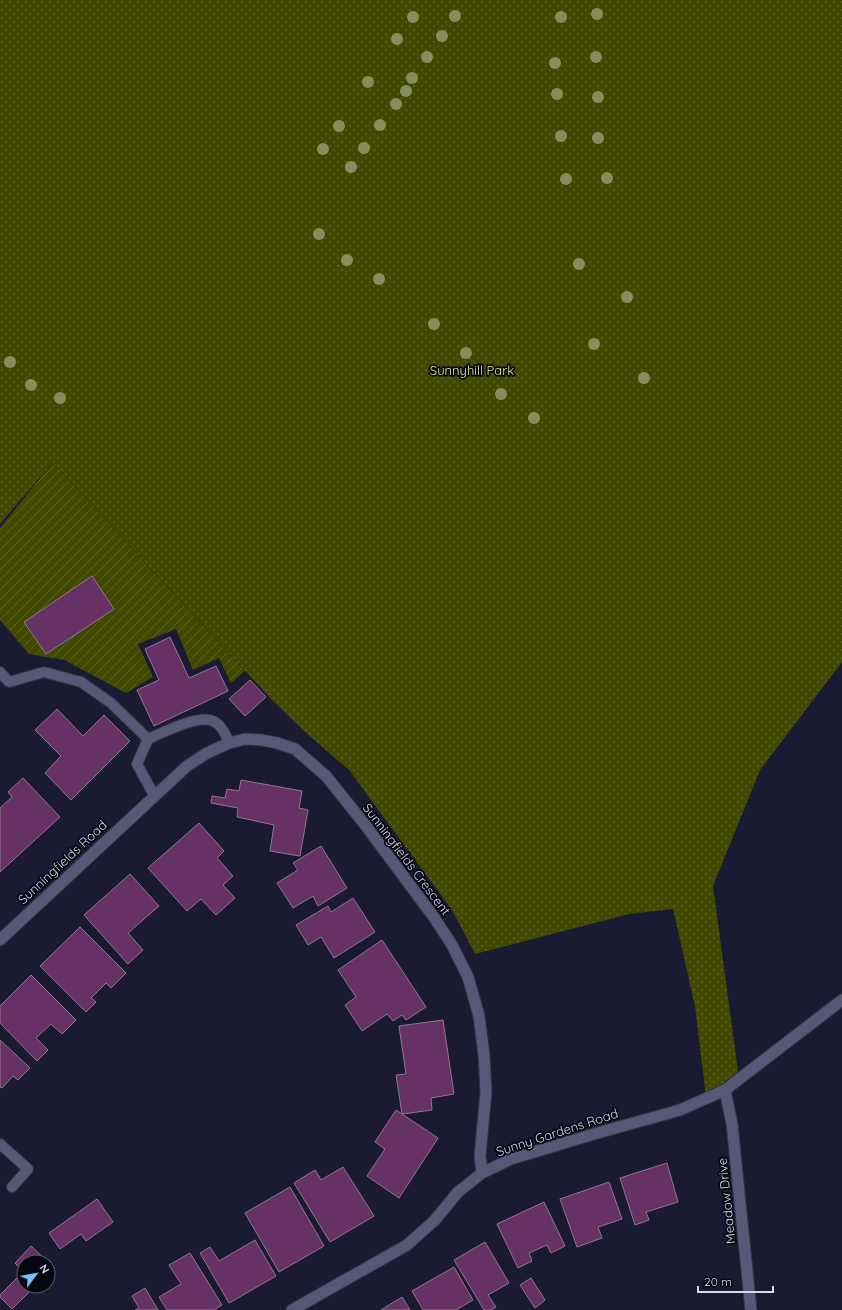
<svg xmlns="http://www.w3.org/2000/svg" width="842" height="1310" font-family="Quicksand,sans-serif">
  <style>
    .park { fill: url(#park-dots) }
    .garden { fill: url(#garden-furrows) }
    .building { fill: #663164; stroke: #927790 }
    .lines { fill: none; stroke-linecap: round; stroke-linejoin: round }
    .service-casing { stroke: #343348; stroke-width: 12 }
    .minor-casing { stroke: #343348; stroke-width: 13 }
    .service { stroke: #575877; stroke-width: 10 }
    .minor { stroke: #575877; stroke-width: 11 }
    .tree { fill: #868e5d }
    .labels { text-anchor: middle; dominant-baseline: central; stroke-width: 3.5; stroke-linejoin: round; paint-order: stroke }
    .park-label { font-size: 13px; fill: #deed80; stroke: #060611 }
    .street-label { font-size: 13px; fill: #d8d9eb; stroke: #060611 }
  </style>
  <defs>
    <pattern id="park-dots" width="8" height="8" patternUnits="userSpaceOnUse"><rect width="8" height="8" fill="#414800"/><path d="M2 2h.1M6 6h.1" fill="none" stroke="#5c6225" stroke-width="1.8" stroke-linecap="round"/></pattern>
    <pattern id="garden-furrows" width="10" height="10" patternUnits="userSpaceOnUse"><rect width="10" height="10" fill="#414800"/><path d="M-1 1l2-2M0 10L10 0M9 11l2-2" fill="none" stroke="#5c6225"/></pattern>
  </defs>
  <rect width="100%" height="100%" fill="#1a1a33"/>
  <!-- park -->
  <path class="park" d="M 0,0 L 842,0 L 842,662 L 760,770 L 713,886 L 739,1079 L 706,1097 L 695,1006 L 673,909 L 629,914 L 475,954 L 452,910 L 349,770 L 304,731 L 270,698 L 53,462 L 0,524 Z"/>
  <!-- garden -->
  <path class="garden" d="M 53,462 L 245,671 L 231,683 L 219,658 L 193,670 L 176,629 L 138,644 L 153,677 L 126,693 L 64,660 L 29,654 L 0,620 L 0,528 Z"/>
  <!-- building -->
  <path class="building" d="M 92,576 L 114,609 L 46,654 L 24,622 Z
    M 170,637 L 189,678 L 216,666 L 228,691 L 154,726 L 137,690 L 159,680 L 145,649 Z
    M 250,680 L 266,697 L 245,716 L 229,699 Z
    M 57,709 L 83,736 L 104,715 L 130,741 L 71,800 L 45,773 L 61,756 L 35,730 Z
    M 23,778 L 60,817 L 0,872 L 0,808 L 12,797 L 8,792 Z
    M 241,780 L 302,791 L 299,808 L 308,810 L 300,856 L 270,851 L 274,825 L 237,817 L 238,808 L 211,803 L 212,796 L 225,798 L 227,789 L 239,791 Z
    M 199,823 L 224,851 L 217,858 L 233,876 L 223,885 L 235,898 L 216,915 L 201,899 L 187,911 L 148,868 Z
    M 321,846 L 347,888 L 318,906 L 313,896 L 293,908 L 277,883 L 298,870 L 293,863 Z
    M 130,874 L 159,906 L 128,933 L 143,950 L 128,964 L 84,915 Z
    M 353,898 L 375,932 L 334,958 L 321,937 L 308,945 L 296,925 L 328,906 L 331,912 Z
    M 80,927 L 126,973 L 111,988 L 106,983 L 91,998 L 96,1002 L 86,1012 L 40,966 Z
    M 382,940 L 426,1007 L 406,1020 L 402,1015 L 393,1021 L 387,1014 L 362,1031 L 345,1005 L 356,997 L 338,970 Z
    M 31,975 L 76,1020 L 62,1034 L 51,1024 L 36,1038 L 48,1050 L 37,1061 L 0,1023 L 0,1006 Z
    M 443,1020 L 454,1094 L 431,1098 L 432,1110 L 402,1114 L 396,1075 L 406,1074 L 399,1026 Z
    M 0,1040 L 30,1068 L 18,1080 L 13,1076 L 2,1088 L 0,1087 Z
    M 396,1110 L 438,1138 L 399,1198 L 367,1176 L 385,1149 L 375,1142 Z
    M 667,1163 L 678,1202 L 646,1212 L 649,1220 L 635,1225 L 620,1178 Z
    M 343,1167 L 374,1216 L 330,1242 L 294,1183 L 315,1170 L 321,1180 Z
    M 609,1182 L 622,1219 L 598,1227 L 602,1238 L 577,1247 L 560,1199 Z
    M 290,1187 L 324,1246 L 279,1272 L 245,1213 Z
    M 97,1199 L 113,1222 L 86,1241 L 81,1234 L 60,1249 L 49,1233 Z
    M 544,1202 L 565,1246 L 551,1253 L 547,1245 L 529,1253 L 532,1261 L 518,1268 L 497,1224 Z
    M 255,1240 L 276,1276 L 229,1303 L 200,1253 L 210,1247 L 219,1261 Z
    M 485,1242 L 509,1283 L 488,1295 L 496,1307 L 491,1310 L 484,1310 L 454,1260 Z
    M 31,1246 L 48,1262 L 24,1262 L 24,1272 L 15,1263 Z
    M 190,1253 L 222,1305 L 214,1310 L 167,1310 L 159,1297 L 181,1284 L 169,1265 Z
    M 454,1267 L 473,1300 L 456,1310 L 423,1310 L 412,1291 Z
    M 18,1277 L 24,1283 L 24,1286 L 27,1286 L 31,1290 L 12,1309 L 0,1297 L 0,1295 Z
    M 531,1278 L 545,1300 L 535,1308 L 520,1285 Z
    M 145,1288 L 158,1310 L 135,1310 L 139,1308 L 132,1296 Z
    M 402,1297 L 410,1310 L 381,1310 Z"/>
  <g class="lines">
    <!-- service casing -->
    <g class="service-casing">
      <path id="service" d="M 0,672 L 9,682 L 44,672 L 81,682 L 111,703 L 148,739 C 162,733 198,714 213,721 C 221,724 226,735 229,743
        M 148,739 L 137,764 L 154,795
        M 0,1144 L 28,1169 L 12,1187"/>
    </g>
    <!-- minor casing -->
    <g class="minor-casing">
      <path id="minor" d="M 0,940 L 187,766 L 207,753 L 229,743 L 245,739 L 262,740 L 277,743 L 295,749 L 326,776 L 366,826 L 433,916 L 452,945 L 468,977 L 479,1016 L 484,1055 L 486,1092 L 480,1156 L 482,1173
        M 725,1090 L 732,1124 L 751,1310
        M 292,1310 L 407,1245 L 435,1220 L 458,1192 L 482,1173 L 511,1159 L 594,1134 L 680,1110 L 725,1090 L 842,1000"/>
    </g>
    <!-- service -->
    <use href="#service" class="service"/>
    <!-- minor -->
    <use href="#minor" class="minor"/>
  </g>
  <!-- trees -->
  <g class="tree">
    <circle cx="597" cy="14" r="6"/>
    <circle cx="455" cy="16" r="6"/>
    <circle cx="413" cy="17" r="6"/>
    <circle cx="561" cy="17" r="6"/>
    <circle cx="442" cy="36" r="6"/>
    <circle cx="397" cy="39" r="6"/>
    <circle cx="427" cy="57" r="6"/>
    <circle cx="596" cy="57" r="6"/>
    <circle cx="555" cy="63" r="6"/>
    <circle cx="412" cy="78" r="6"/>
    <circle cx="368" cy="82" r="6"/>
    <circle cx="406" cy="91" r="6"/>
    <circle cx="557" cy="94" r="6"/>
    <circle cx="598" cy="97" r="6"/>
    <circle cx="396" cy="104" r="6"/>
    <circle cx="380" cy="125" r="6"/>
    <circle cx="339" cy="126" r="6"/>
    <circle cx="561" cy="136" r="6"/>
    <circle cx="598" cy="138" r="6"/>
    <circle cx="364" cy="148" r="6"/>
    <circle cx="323" cy="149" r="6"/>
    <circle cx="351" cy="167" r="6"/>
    <circle cx="607" cy="178" r="6"/>
    <circle cx="566" cy="179" r="6"/>
    <circle cx="319" cy="234" r="6"/>
    <circle cx="347" cy="260" r="6"/>
    <circle cx="579" cy="264" r="6"/>
    <circle cx="379" cy="279" r="6"/>
    <circle cx="627" cy="297" r="6"/>
    <circle cx="434" cy="324" r="6"/>
    <circle cx="594" cy="344" r="6"/>
    <circle cx="466" cy="353" r="6"/>
    <circle cx="10" cy="362" r="6"/>
    <circle cx="644" cy="378" r="6"/>
    <circle cx="31" cy="385" r="6"/>
    <circle cx="501" cy="394" r="6"/>
    <circle cx="60" cy="398" r="6"/>
    <circle cx="534" cy="418" r="6"/>
  </g>
  <g class="labels">
    <!-- park labels -->
    <g class="park-label">
      <text x="472" y="370">Sunnyhill Park</text>
    </g>
    <!-- street labels -->
    <g class="street-label">
      <text transform="translate(407 859) rotate(53)">Sunningfields Crescent</text>
      <text transform="translate(62 862) rotate(-43)">Sunningfields Road</text>
      <text transform="translate(557 1132) rotate(-18)">Sunny Gardens Road</text>
      <text transform="translate(726 1201) rotate(-96)">Meadow Drive</text>
    </g>
  </g>
  <!-- north arrow -->
  <g transform="translate(36 1274) rotate(58)"><circle r="19" fill="#060611" stroke="#5a5a68"/>
  <path d="M0-3L7 15L0 10L-7 15Z" fill="#79bff8"/>
  <text y="-6" font-size="11" font-weight="bold" text-anchor="middle" fill="#d8d9eb">N</text>
  </g>
  <!-- scale -->
  <path d="M698 1286v6h75v-6" fill="none" stroke="#d8d9eb" stroke-width="2"/>
  <text x="704" y="1286" font-size="12" fill="#d8d9eb" stroke="#060611" stroke-width="3" paint-order="stroke">20 m</text>
</svg>
